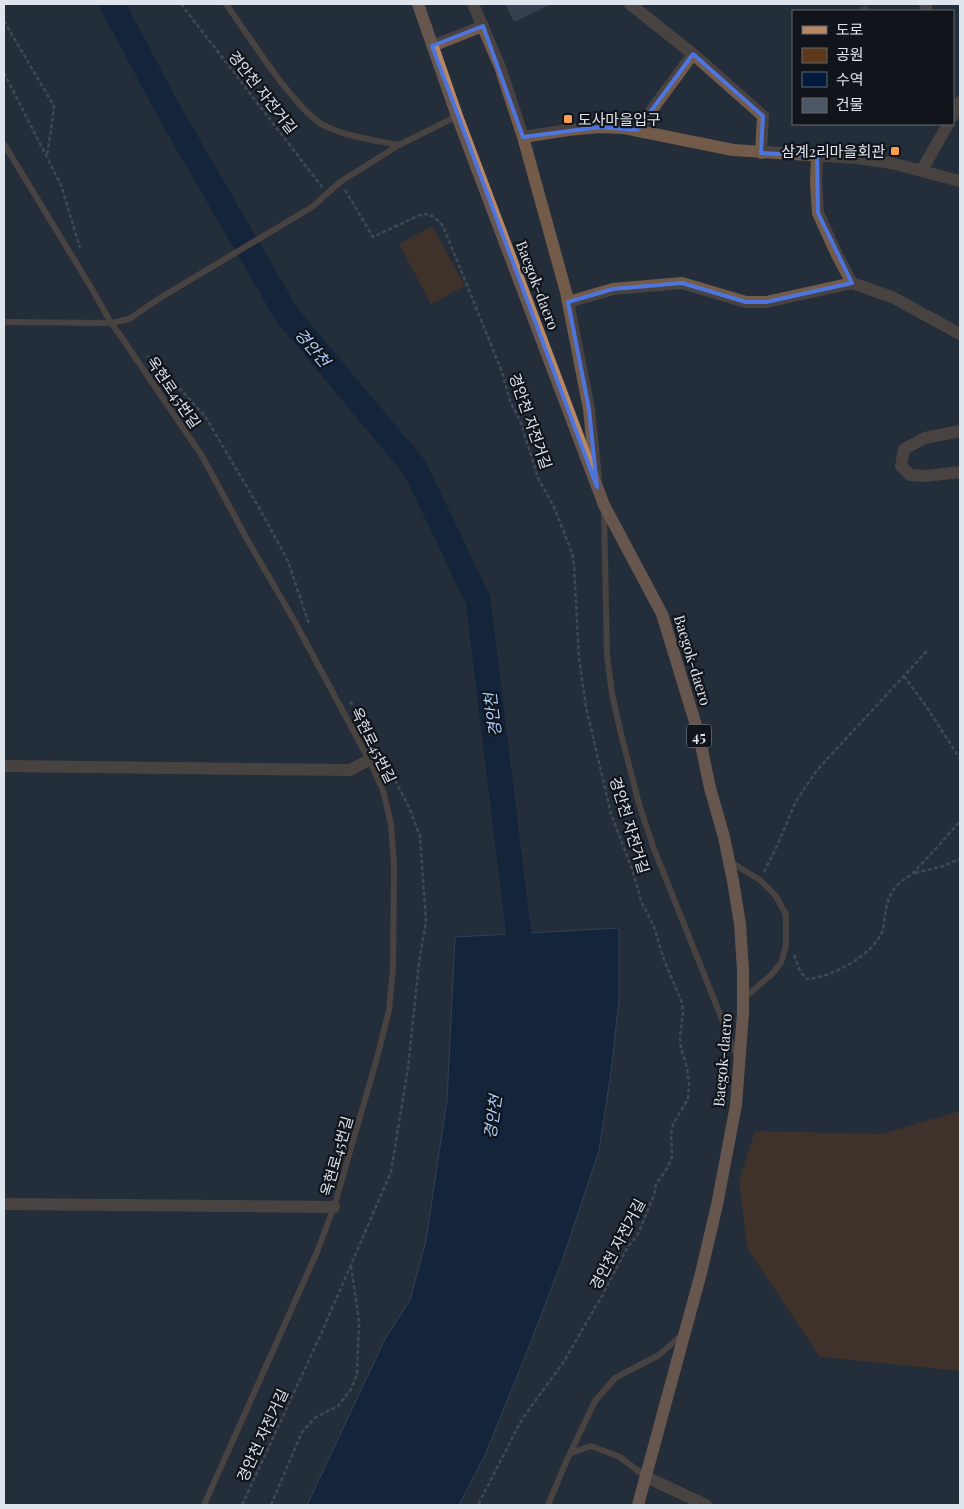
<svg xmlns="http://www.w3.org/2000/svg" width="964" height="1509" font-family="'Playfair Display','Noto Sans KR',serif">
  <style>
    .green { fill: #5d381a }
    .water { fill: #021a3b; stroke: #445770 }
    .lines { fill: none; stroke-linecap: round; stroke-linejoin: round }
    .river { stroke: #021a3b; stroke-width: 25 }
    .building { fill: #4c5664 }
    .path { stroke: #606874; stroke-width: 2.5; stroke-dasharray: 4 2.5; stroke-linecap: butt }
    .service { stroke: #735b4a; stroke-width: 6 }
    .minor { stroke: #735b4a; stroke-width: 12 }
    .primary { stroke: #b88865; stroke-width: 12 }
    .marked { fill: none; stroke: #4e74dd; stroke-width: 4; stroke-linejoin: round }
    .poi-dot { fill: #fc9e52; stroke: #11151b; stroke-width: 2 }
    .labels { text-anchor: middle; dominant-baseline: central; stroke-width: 4.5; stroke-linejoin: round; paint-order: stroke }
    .shield { fill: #11151b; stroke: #a1a7ae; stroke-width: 1 }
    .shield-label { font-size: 14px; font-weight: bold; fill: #dfe5ed }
    .street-label { font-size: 15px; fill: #dfe5ed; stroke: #11151b }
    .poi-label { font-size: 15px; fill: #dfe5ed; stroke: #11151b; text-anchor: start }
    .water-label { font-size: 16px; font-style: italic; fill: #afcffd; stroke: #11151b }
  </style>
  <rect width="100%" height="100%" fill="#242d3a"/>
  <!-- green -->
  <path class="green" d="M 432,226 L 465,286 L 431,304 L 399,244 Z
    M 960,1111 L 960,1371 L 820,1357 L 747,1248 L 739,1181 L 755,1131 L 882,1134 Z"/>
  <!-- water -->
  <path class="water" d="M 619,928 L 619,1000 L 611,1072 L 599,1151 L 563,1258 L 527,1352 L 485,1455 L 459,1505 L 307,1505 L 385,1339 L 410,1300 L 426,1240 L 447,1100 L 455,937 Z"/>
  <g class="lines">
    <!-- river -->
    <path class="river" d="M 112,4 L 171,115 L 287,315 L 415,468 L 478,600 L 519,936 L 514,967"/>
  </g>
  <!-- building -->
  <path class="building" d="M 505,4 L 552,4 L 514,22 Z
    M 866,5 L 870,11 L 855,11 Z"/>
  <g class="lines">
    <!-- path -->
    <path class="path" d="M 181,4 L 322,187
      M 4,21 L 54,106 L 53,116 L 47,156
      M 4,73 L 61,185 L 80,248
      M 345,190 L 373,237 L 422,214 C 432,214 436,218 443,226 L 502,372 L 510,401 L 521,423 L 538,478 L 554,507 L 572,553 L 574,565 L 579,658 L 586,707 L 611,814 L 632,869 L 641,901 L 654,927 L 664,960 L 682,1003 L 683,1013 L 680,1038 L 681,1048 L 687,1068 L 689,1084 L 688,1099 L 673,1124 L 671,1134 L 672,1157 L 668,1167 L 656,1184 L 654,1195 L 638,1234 L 627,1248 L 603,1294 L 563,1363 L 522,1419 L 478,1505
      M 147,356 L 155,362 L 205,416 L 261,511 L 288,561 L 309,624
      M 904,676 L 928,709 L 960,759
      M 764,872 L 777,846 L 796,801 L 817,770 L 927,651
      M 915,873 L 943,866 L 960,859
      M 794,955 L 800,971 L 807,979 C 831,978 876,954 883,929 C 886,915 885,901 894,889 C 899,882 908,878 914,872 C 930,856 945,838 960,821
      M 242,1505 L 321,1334 L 391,1172 L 408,1068 L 419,963 L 426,922 L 420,836 L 408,805 L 367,727 L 350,701
      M 271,1505 L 302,1432 L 316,1417 L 338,1406 L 351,1389 L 357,1374 L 359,1321 L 351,1266"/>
    <!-- service -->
    <path class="service" d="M 226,4 C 247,33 295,111 325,126 C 348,137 374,140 399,145
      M 4,144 L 92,289 L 111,323 L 120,335 L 202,456 L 247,539 L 295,622 L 369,760 L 383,790 L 391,824 L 394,865 L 393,968 L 389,1010 L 377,1058 L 334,1207 L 317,1252 L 204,1505
      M 4,322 L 111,323 L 129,319 L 160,298 L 312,207 L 340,182 L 399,145 L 457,116
      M 604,511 L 607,656 L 612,694 L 621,734 L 639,804 L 654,849 L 737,1057
      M 729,861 L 760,880 L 776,896 L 786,915 L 786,945 L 781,963 L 771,975 L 744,998
      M 571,1453 L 591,1446 L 620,1457 L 646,1477
      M 548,1505 L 566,1462 L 595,1401 L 615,1378 L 659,1355 L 683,1334"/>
    <!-- minor -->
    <path class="minor" d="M 473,4 L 500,67 L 523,137 L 566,292 L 589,409 L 596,477
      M 630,4 L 693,54 L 763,116 L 761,153
      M 925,4 L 927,11
      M 432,46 L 483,26
      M 953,116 L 960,102
      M 637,130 L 693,54
      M 523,137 L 568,130 L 600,127 L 624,128 L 733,150 L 857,158 L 891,163 L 960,181
      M 817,156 L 816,183 L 818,213 L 837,255 L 852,283
      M 922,170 L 948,124
      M 568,302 L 613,289 L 682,283 L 746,302 L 766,302 L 852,283 L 892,297 L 960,334
      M 960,431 L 925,438 L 904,449 L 901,466 L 910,475 L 925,476 L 960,472
      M 4,766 L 350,770 L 369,760
      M 4,1204 L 334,1207
      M 646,1477 L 706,1505"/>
    <!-- primary -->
    <path class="primary" d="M 418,4 L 457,116 L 604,505 L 662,614 L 699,735 L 710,788 L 724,837 L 733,881 L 740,924 L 743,970 L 743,1013 L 736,1105 L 717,1205 L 701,1273 L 638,1505"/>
  </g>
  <!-- marked area -->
  <path d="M0 0H964V1509H0ZM 483,26 L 523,137 L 600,127 L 637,130 L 693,54 L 763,116 L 761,153 L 817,156 L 818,213 L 852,283 L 766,302 L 746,302 L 682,283 L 613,289 L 568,302 L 589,409 L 597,487 L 432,46 Z" fill="#242d3a" fill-opacity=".55" fill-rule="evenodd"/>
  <path class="marked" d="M 483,26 L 523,137 L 600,127 L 637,130 L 693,54 L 763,116 L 761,153 L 817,156 L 818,213 L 852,283 L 766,302 L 746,302 L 682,283 L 613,289 L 568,302 L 589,409 L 597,487 L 432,46 Z"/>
  <!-- markers -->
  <g class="poi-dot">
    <rect x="563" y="114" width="10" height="10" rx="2.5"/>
    <rect x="890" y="146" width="10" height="10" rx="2.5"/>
  </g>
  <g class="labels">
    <!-- shield labels -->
    <rect class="shield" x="686.5" y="724.5" width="25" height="23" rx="4"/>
    <g class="shield-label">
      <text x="699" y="736">45</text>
    </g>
    <!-- street labels -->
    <g class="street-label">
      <text transform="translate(263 92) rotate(52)">경안천 자전거길</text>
      <text transform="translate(538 285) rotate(69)">Baegok-daero</text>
      <text transform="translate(174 392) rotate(56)">옥현로45번길</text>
      <text transform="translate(531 421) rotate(71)">경안천 자전거길</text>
      <text transform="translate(693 660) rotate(73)">Baegok-daero</text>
      <text transform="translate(374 745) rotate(64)">옥현로45번길</text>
      <text transform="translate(630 825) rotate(73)">경안천 자전거길</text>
      <text transform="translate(722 1060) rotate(-85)">Baegok-daero</text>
      <text transform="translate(336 1156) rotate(-74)">옥현로45번길</text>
      <text transform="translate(617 1244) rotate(-62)">경안천 자전거길</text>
      <text transform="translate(262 1435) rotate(-65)">경안천 자전거길</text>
    </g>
    <!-- poi labels -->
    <g class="poi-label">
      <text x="578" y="119">도사마을입구</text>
      <text x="885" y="151" text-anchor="end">삼계2리마을회관</text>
    </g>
    <!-- water labels -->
    <g class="water-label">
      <text transform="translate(313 347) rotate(50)">경안천</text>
      <text transform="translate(492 715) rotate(-97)">경안천</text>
      <text transform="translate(492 1117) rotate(-82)">경안천</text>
    </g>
  </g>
  <!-- border -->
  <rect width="964" height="1509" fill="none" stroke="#dfe5ed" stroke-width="10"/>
  <!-- legend -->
  <rect x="792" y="10" width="162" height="115" fill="#11151b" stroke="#63686f"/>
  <rect x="802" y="26" width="25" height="8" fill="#b88865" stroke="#63686f"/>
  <text x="836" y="35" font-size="15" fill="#dfe5ed">도로</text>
  <rect x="802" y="48" width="25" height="15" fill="#5d381a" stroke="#63686f"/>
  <text x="836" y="60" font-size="15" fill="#dfe5ed">공원</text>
  <rect x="802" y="72" width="25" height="15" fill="#021a3b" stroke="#63686f"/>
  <text x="836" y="85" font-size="15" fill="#dfe5ed">수역</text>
  <rect x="802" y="98" width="25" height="15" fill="#4c5664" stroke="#63686f"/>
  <text x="836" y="110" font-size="15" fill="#dfe5ed">건물</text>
</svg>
